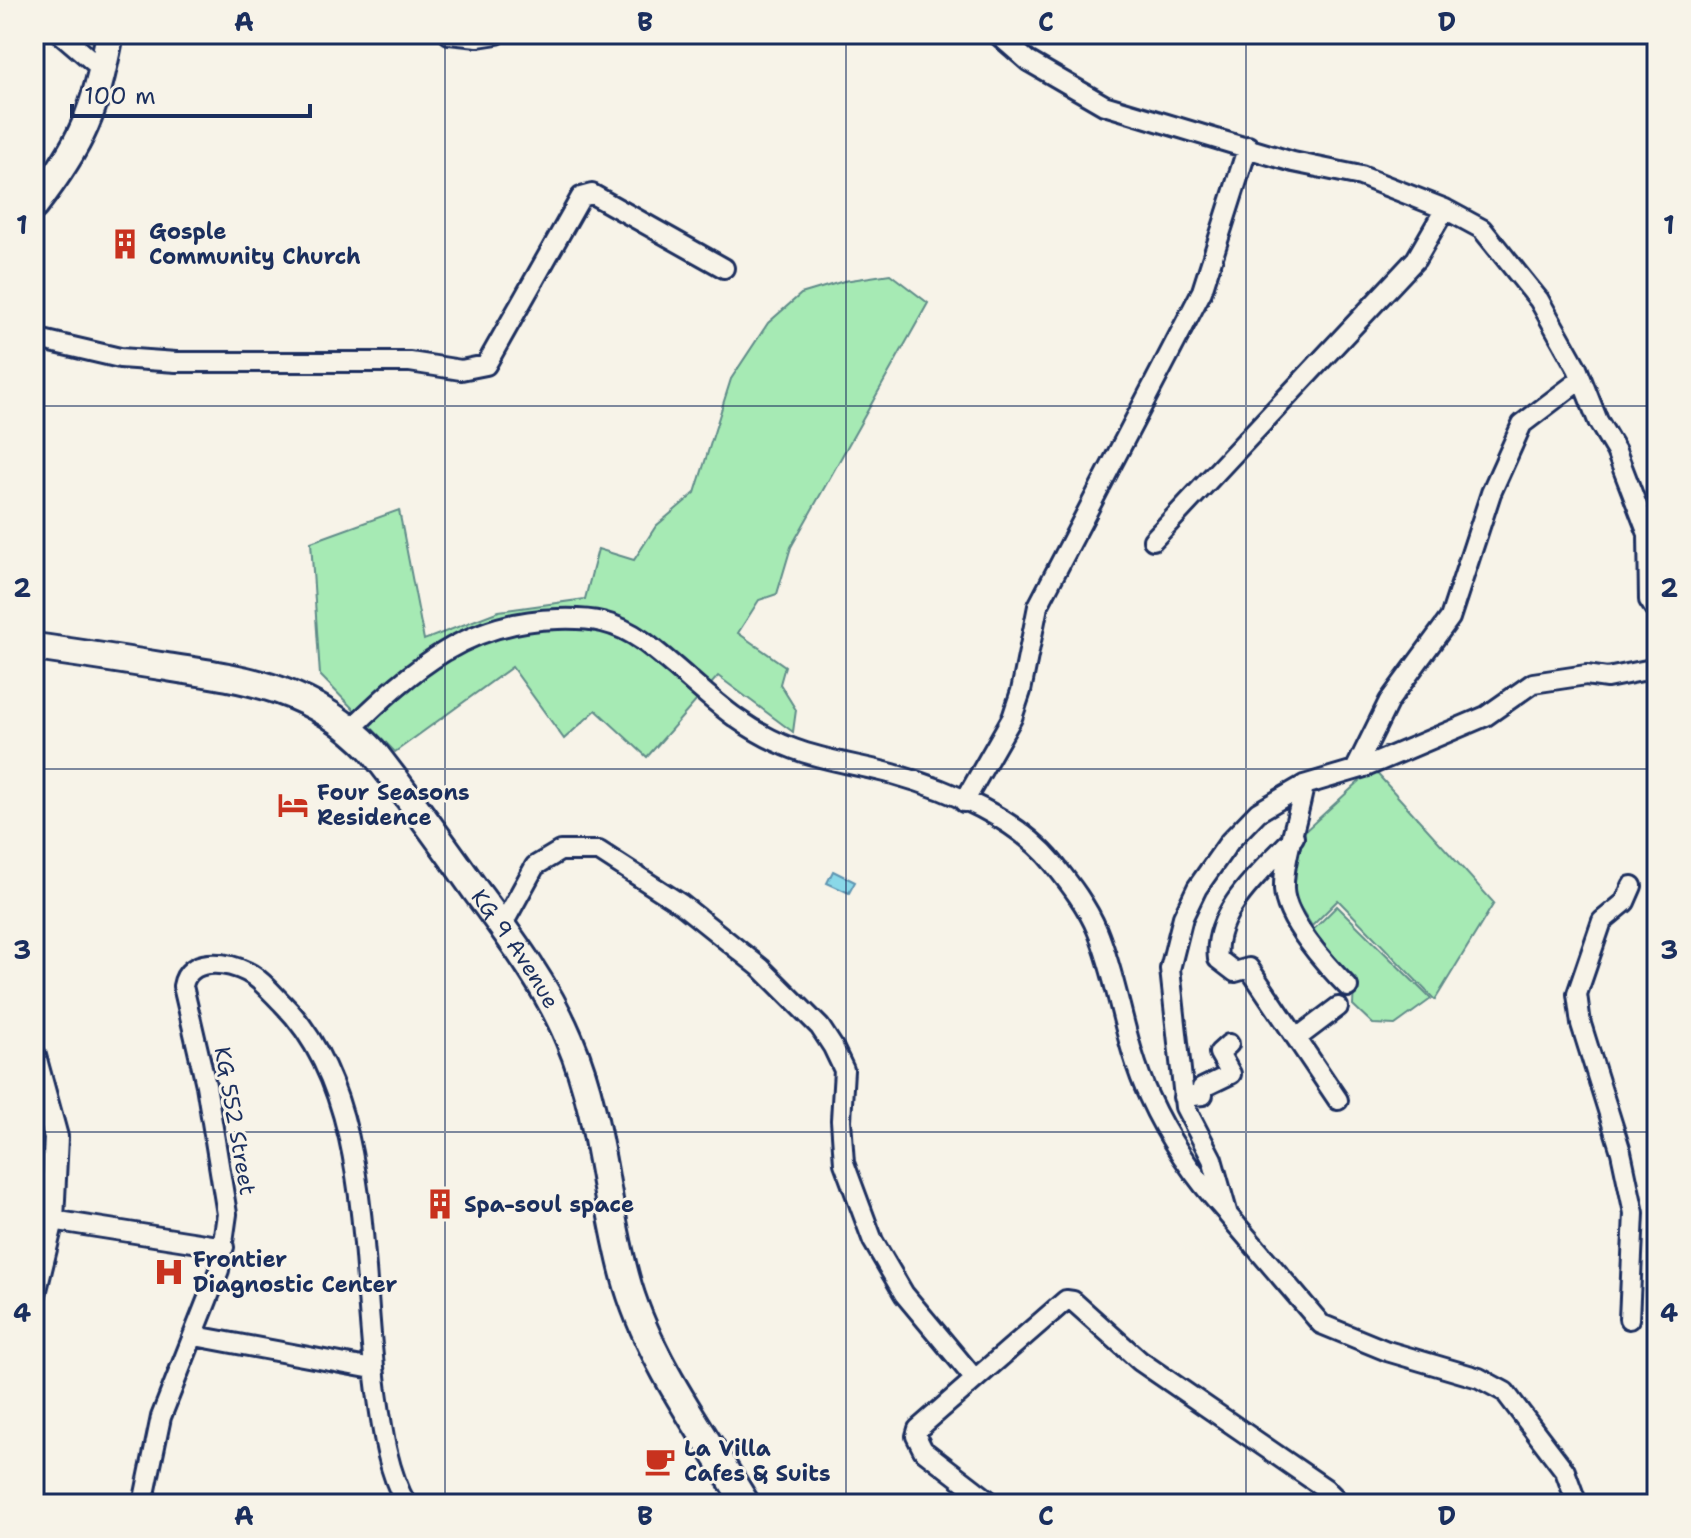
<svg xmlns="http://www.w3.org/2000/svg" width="1691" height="1538" font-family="'Shantell Sans',sans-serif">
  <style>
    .green { fill: #a6eab4; stroke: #608c89; stroke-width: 2 }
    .water { fill: #8ad8e8; stroke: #5e94b1; stroke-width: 2 }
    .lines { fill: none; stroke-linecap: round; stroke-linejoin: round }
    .minor-casing { stroke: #1b2f5e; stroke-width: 24 }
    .tertiary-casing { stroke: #1b2f5e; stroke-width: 28 }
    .secondary-casing { stroke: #1b2f5e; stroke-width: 32 }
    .minor { stroke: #f7f3e8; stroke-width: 18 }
    .tertiary { stroke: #f7f3e8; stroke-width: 22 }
    .secondary { stroke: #f7f3e8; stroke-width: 26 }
    .grid { fill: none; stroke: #1b2f5e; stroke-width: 2; stroke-opacity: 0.55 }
    .labels { text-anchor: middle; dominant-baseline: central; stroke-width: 6; stroke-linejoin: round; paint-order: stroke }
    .poi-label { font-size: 22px; font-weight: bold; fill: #1b2f5e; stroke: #f7f3e8; text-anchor: start }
    .street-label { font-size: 22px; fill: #1b2f5e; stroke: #f7f3e8 }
    .neatline { fill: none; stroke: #1b2f5e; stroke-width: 3 }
    .grid-label { font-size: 26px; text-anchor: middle; font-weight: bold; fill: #1b2f5e }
  </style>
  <rect width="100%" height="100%" fill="#f7f3e8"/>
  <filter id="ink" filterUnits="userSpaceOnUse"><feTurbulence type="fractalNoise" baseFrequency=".0125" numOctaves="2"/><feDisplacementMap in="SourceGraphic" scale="16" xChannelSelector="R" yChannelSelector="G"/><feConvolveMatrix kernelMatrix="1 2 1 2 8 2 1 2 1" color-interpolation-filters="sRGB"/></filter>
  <g filter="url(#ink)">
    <!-- green -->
    <path class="green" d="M 890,274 L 928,303 L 791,547 L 777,594 L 759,600 L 738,633 L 785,666 L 780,684 L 796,710 L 793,732 L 718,676 L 647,757 L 596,710 L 564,739 L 512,667 L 395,752 L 320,675 L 311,542 L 399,510 L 424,640 L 499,611 L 585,599 L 598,549 L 634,560 L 656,526 L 695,493 L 731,379 L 768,323 L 801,294 L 844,281 Z
      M 1373,769 L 1494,903 L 1435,1000 L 1338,900 L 1312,926 L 1289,889 L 1305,831 Z
      M 1337,906 L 1431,999 L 1395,1025 L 1373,1024 L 1353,1005 L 1354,985 L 1310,933 Z"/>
    <!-- water -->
    <path class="water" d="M 833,871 L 855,882 L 849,893 L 827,883 Z"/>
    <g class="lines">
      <!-- minor casing -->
      <g class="minor-casing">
        <path id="minor" d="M 61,34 L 103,70
          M 449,34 L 478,37 L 497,34
          M 997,34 L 1028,61 L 1104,105 L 1293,162 L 1361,176 L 1445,209 L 1482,229 L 1539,300 L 1577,368 L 1598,421 L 1616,451 L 1648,534 L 1649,600 L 1657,612
          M 34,338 L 120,358 L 176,362 L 410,362 L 461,370 L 486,365 L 581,197 L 592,194 L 724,268
          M 1153,540 L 1416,259 L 1445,209
          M 352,728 C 414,668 467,621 558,619 C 592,618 615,621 643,641 C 697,681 729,725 794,749 C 826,761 860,765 893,774 C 950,790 1017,818 1054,864 C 1070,884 1087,906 1097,930 C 1119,983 1124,1044 1149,1097 C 1168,1139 1195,1178 1226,1212
          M 1355,770 L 1389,701 L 1450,618 L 1491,493 L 1522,424 L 1580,380
          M 1304,785 C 1299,816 1283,859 1284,889 C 1285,920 1327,966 1348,987
          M 964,802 L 1012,718 L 1021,691 L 1038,606 L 1202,291 L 1248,146
          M 1294,837 C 1264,869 1212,911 1218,959 L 1235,972 L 1249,968 L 1338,1100
          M 502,926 L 535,866 L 560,851 L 599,851 L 681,904 L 761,968 L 820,1027 L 833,1047 L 844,1070 L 841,1120 L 844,1163 L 873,1241 L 904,1294 L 974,1378
          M 1297,1038 L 1338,1007
          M 1183,1097 L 1203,1095 L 1202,1088 L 1231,1074 L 1219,1053 L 1229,1044
          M 52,1220 L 224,1247
          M 1629,1319 L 1634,1213 L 1621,1152 L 1581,1024 L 1577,994 L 1602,921 L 1625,902 L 1632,886
          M 195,1336 L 373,1369
          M 143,1504 L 161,1417 L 219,1270 L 227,1214 L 206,1085 L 183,986 C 188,957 225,961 247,972 C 261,979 272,993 283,1004 C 376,1098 359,1276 378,1399 C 383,1435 388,1471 406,1504
          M 993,1504 L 923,1450 L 916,1436 L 918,1429 L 1066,1300 L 1073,1301 L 1140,1361 L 1326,1489 L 1341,1504
          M 1577,1504 L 1565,1471 L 1505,1392 L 1479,1378 L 1387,1351 L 1321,1324 L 1228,1215 L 1212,1159 L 1185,1107 L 1170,969 L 1183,917 L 1197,888 L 1230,841 L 1258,812 L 1304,785 L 1368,766 L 1486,716 L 1533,683 L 1586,675 L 1607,678 L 1657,668"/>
      </g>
      <!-- tertiary casing -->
      <g class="tertiary-casing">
        <path id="tertiary" d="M 34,1056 L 56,1137 L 52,1220 L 34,1294"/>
      </g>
      <!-- secondary casing -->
      <g class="secondary-casing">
        <g id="secondary">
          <path d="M 34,206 C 84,141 94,114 110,34"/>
          <path id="s1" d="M 34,647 C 78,653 123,660 167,667 C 247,679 313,688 372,750 C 408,796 442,843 476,891 C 510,937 547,986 569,1039 C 603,1118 604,1205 628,1286 C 652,1365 704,1434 746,1504"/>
        </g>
      </g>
      <!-- minor -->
      <use href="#minor" class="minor"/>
      <!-- tertiary -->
      <use href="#tertiary" class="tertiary"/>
      <!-- secondary -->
      <use href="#secondary" class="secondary"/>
    </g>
  </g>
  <!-- grid -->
  <path class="grid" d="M 445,34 L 445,1504M 846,34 L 846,1504M 1246,34 L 1246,1504M 34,406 L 1657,406M 34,769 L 1657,769M 34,1132 L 1657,1132"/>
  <!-- icons -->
  <defs>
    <g id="building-bare" transform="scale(2.4)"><path d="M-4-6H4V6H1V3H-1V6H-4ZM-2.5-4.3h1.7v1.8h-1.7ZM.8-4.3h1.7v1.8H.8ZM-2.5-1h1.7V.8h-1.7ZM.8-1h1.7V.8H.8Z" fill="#c8321e" stroke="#f7f3e8" stroke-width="2.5" paint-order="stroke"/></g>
    <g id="hotel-bare" transform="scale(2.4)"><path d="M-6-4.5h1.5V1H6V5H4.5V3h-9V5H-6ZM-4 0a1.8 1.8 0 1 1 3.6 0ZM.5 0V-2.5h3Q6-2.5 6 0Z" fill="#c8321e" stroke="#f7f3e8" stroke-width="2.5" paint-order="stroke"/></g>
    <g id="hospital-bare" transform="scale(2.4)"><path d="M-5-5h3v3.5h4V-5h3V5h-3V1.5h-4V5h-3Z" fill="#c8321e" stroke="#f7f3e8" stroke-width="2.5" paint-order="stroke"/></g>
    <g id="cafe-bare" transform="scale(2.4)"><path d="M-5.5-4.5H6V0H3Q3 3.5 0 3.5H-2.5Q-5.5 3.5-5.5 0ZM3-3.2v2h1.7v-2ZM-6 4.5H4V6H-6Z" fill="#c8321e" stroke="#f7f3e8" stroke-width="2.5" paint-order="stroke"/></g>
  </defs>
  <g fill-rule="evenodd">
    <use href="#building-bare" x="125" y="244"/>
    <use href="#hotel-bare" x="293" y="805"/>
    <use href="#building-bare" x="440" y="1204"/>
    <use href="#hospital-bare" x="169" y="1272"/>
    <use href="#cafe-bare" x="660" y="1461"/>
  </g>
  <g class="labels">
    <!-- poi labels -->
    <g class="poi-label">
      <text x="149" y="231">Gosple<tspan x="149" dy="25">Community Church</tspan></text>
      <text x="317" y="792">Four Seasons<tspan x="317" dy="25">Residence</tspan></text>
      <text x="464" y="1204">Spa-soul space</text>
      <text x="193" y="1259">Frontier<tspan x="193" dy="25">Diagnostic Center</tspan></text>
      <text x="684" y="1448">La Villa<tspan x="684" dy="25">Cafes &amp; Suits</tspan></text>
    </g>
    <!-- street labels -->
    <g class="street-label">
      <text stroke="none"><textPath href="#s1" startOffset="606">KG 9 Avenue</textPath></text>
      <text transform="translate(235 1121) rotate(80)">KG 552 Street</text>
    </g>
  </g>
  <!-- margin -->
  <rect width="1691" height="1538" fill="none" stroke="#f7f3e8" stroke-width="88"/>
  <!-- scale -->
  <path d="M72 104v12h238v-12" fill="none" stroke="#1b2f5e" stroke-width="4"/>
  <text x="84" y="104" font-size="24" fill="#1b2f5e" stroke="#f7f3e8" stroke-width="6" paint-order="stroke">100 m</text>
  <rect x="44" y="44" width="1603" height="1450" class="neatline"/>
  <g class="grid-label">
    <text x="244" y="31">A</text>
    <text x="645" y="31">B</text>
    <text x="1046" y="31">C</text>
    <text x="1447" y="31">D</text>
    <text x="22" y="234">1</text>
    <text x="1669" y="234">1</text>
    <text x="22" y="597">2</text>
    <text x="1669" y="597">2</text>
    <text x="22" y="959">3</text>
    <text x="1669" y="959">3</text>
    <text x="22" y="1322">4</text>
    <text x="1669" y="1322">4</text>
    <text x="244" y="1525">A</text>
    <text x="645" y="1525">B</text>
    <text x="1046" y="1525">C</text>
    <text x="1447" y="1525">D</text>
  </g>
</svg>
